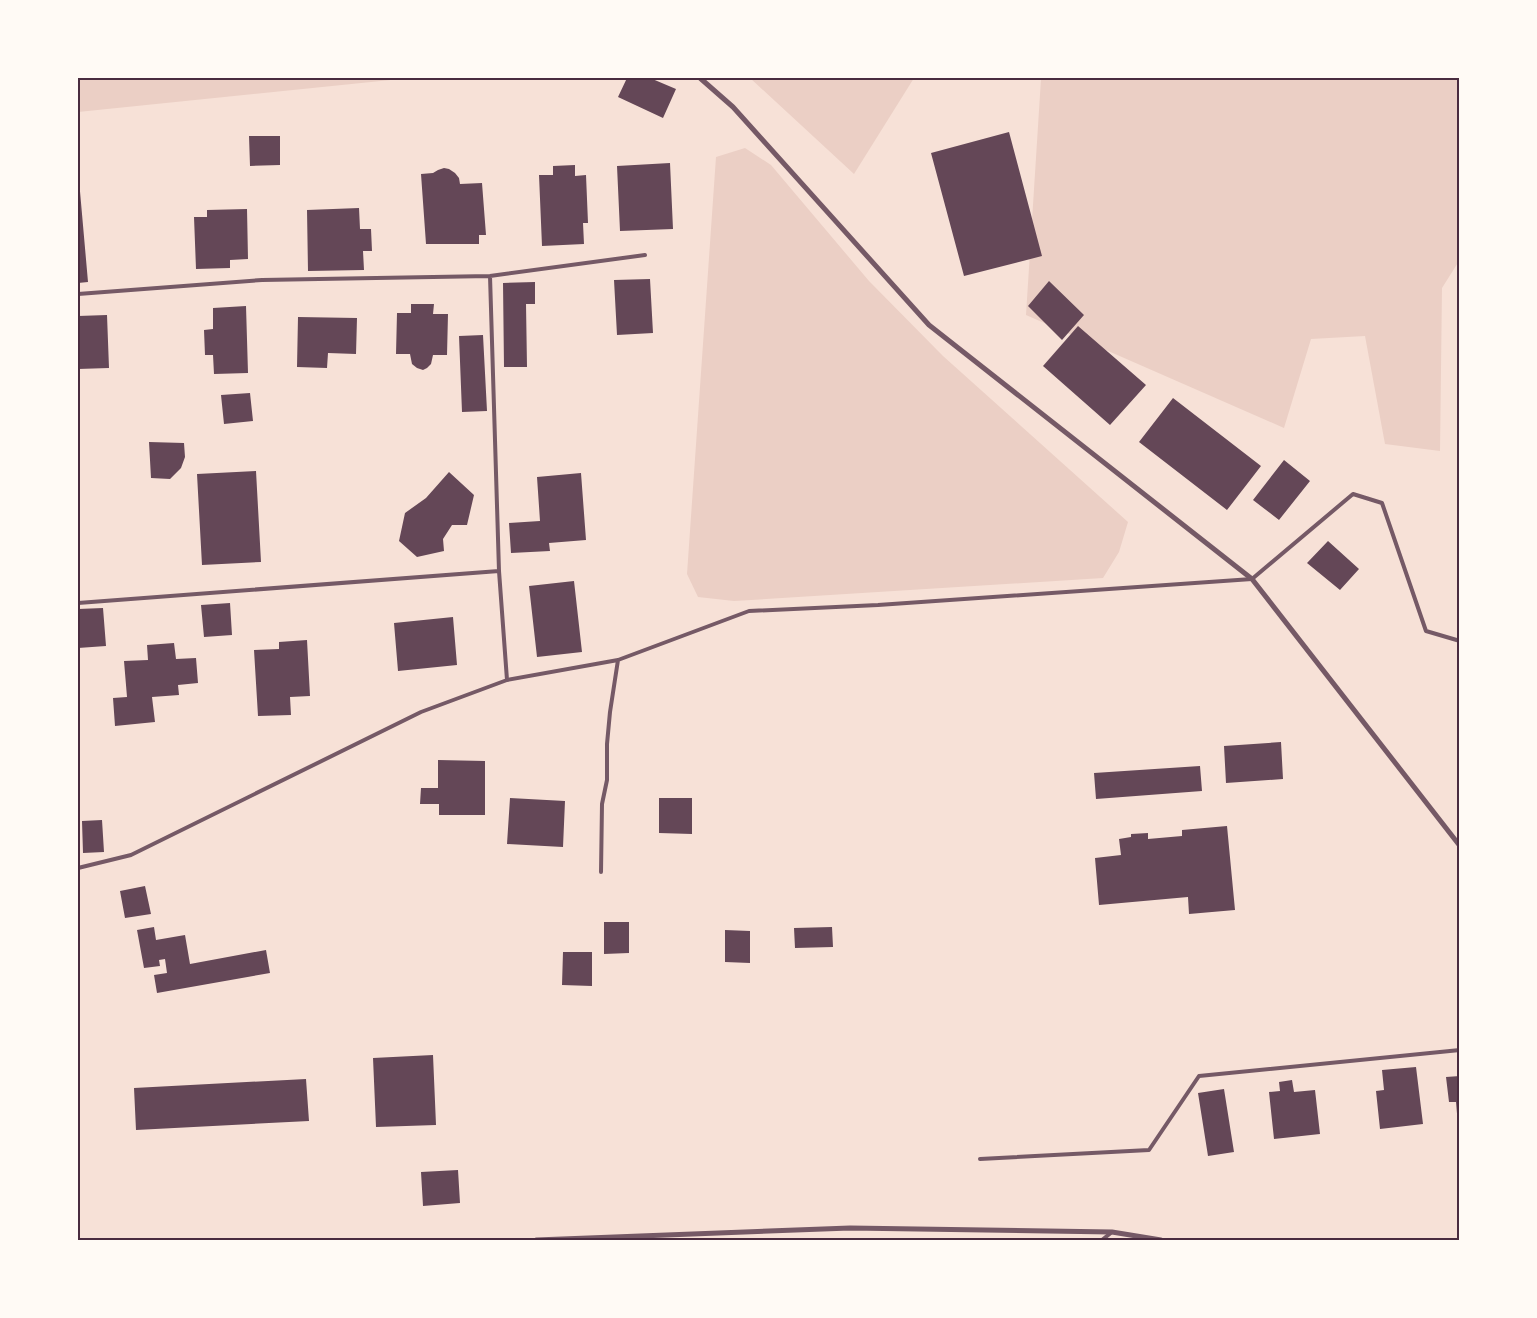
<svg xmlns="http://www.w3.org/2000/svg" width="1537" height="1318" font-family="Ubuntu,sans-serif">
  <style>
    .green { fill: #ebcfc5 }
    .building { fill: #644757 }
    .lines { fill: none; stroke-linecap: round; stroke-linejoin: round }
    .service { stroke: #755966; stroke-width: 4 }
    .minor { stroke: #755966; stroke-width: 5 }
    .neatline { fill: none; stroke: #4a2c40; stroke-width: 2 }
  </style>
  <rect width="100%" height="100%" fill="#f7e1d7"/>
  <!-- green -->
  <path class="green" d="M 78,78 L 410,78 L 78,112 Z
    M 750,78 L 914,78 L 854,174 Z
    M 1030,78 L 1459,78 L 1459,261 L 1442,288 L 1440,451 L 1385,444 L 1365,336 L 1311,339 L 1284,428 L 1026,315 L 1041,79 Z
    M 745,148 L 771,165 L 869,281 L 943,356 L 1128,522 L 1119,552 L 1103,578 L 734,601 L 698,597 L 687,574 L 716,157 Z"/>
  <!-- building -->
  <path class="building" d="M 627,78 L 650,78 L 676,89 L 663,118 L 618,97 Z
    M 1009,132 L 1042,256 L 964,276 L 931,153 Z
    M 249,136 L 280,136 L 280,165 L 250,166 Z
    M 670,163 L 673,229 L 620,231 L 617,166 Z
    M 575,165 L 575,176 L 586,175 L 588,223 L 583,223 L 584,244 L 542,246 L 539,175 L 553,175 L 553,166 Z
    M 444,168 L 449,169 L 455,173 L 459,178 L 460,184 L 482,183 L 486,235 L 479,235 L 479,244 L 426,244 L 421,174 L 433,173 L 438,170 Z
    M 78,180 L 79,180 L 88,282 L 78,283 Z
    M 359,208 L 360,229 L 371,229 L 372,251 L 363,251 L 364,270 L 308,271 L 307,210 Z
    M 247,209 L 248,259 L 230,260 L 230,268 L 196,269 L 194,217 L 207,217 L 207,210 Z
    M 650,279 L 653,333 L 617,335 L 614,280 Z
    M 1049,281 L 1084,315 L 1062,340 L 1028,306 Z
    M 535,282 L 535,304 L 526,304 L 527,367 L 504,367 L 503,283 Z
    M 411,304 L 434,304 L 433,314 L 448,314 L 447,355 L 433,355 L 431,364 L 427,368 L 423,370 L 417,368 L 412,364 L 410,354 L 396,354 L 397,313 L 411,313 Z
    M 246,306 L 248,373 L 214,374 L 213,355 L 205,355 L 204,330 L 213,329 L 213,308 Z
    M 107,315 L 109,368 L 78,369 L 78,316 Z
    M 298,317 L 357,318 L 356,354 L 328,353 L 327,368 L 297,367 Z
    M 1078,326 L 1146,385 L 1110,425 L 1043,366 Z
    M 483,335 L 487,411 L 462,412 L 459,336 Z
    M 250,393 L 253,421 L 224,424 L 221,395 Z
    M 1173,398 L 1261,466 L 1227,510 L 1139,442 Z
    M 149,442 L 184,443 L 185,457 L 181,468 L 170,479 L 151,478 Z
    M 1284,460 L 1310,481 L 1279,520 L 1253,500 Z
    M 256,471 L 261,562 L 202,565 L 197,474 Z
    M 449,472 L 474,495 L 467,525 L 452,525 L 443,539 L 444,551 L 417,557 L 399,541 L 405,513 L 426,498 Z
    M 581,473 L 586,540 L 549,543 L 550,551 L 511,553 L 509,523 L 540,521 L 537,477 Z
    M 1328,541 L 1359,569 L 1340,590 L 1307,563 Z
    M 574,581 L 582,652 L 537,657 L 529,586 Z
    M 230,603 L 232,635 L 204,637 L 201,605 Z
    M 103,608 L 106,646 L 78,648 L 78,609 Z
    M 453,617 L 457,665 L 398,671 L 394,623 Z
    M 307,640 L 310,696 L 290,697 L 291,715 L 258,716 L 254,650 L 279,649 L 279,642 Z
    M 174,643 L 176,659 L 196,658 L 198,683 L 178,685 L 179,695 L 152,697 L 155,722 L 115,726 L 113,698 L 127,697 L 124,661 L 148,660 L 147,645 Z
    M 1281,742 L 1283,779 L 1226,783 L 1224,746 Z
    M 438,760 L 485,761 L 485,815 L 439,815 L 439,804 L 420,804 L 421,788 L 438,788 Z
    M 1200,766 L 1202,791 L 1096,799 L 1094,773 Z
    M 510,798 L 565,801 L 563,847 L 507,844 Z
    M 659,798 L 692,798 L 692,834 L 659,833 Z
    M 102,820 L 104,852 L 83,853 L 82,821 Z
    M 1227,826 L 1235,910 L 1189,914 L 1188,897 L 1099,905 L 1095,858 L 1121,855 L 1119,839 L 1131,837 L 1131,834 L 1148,833 L 1148,839 L 1182,836 L 1182,830 Z
    M 145,886 L 151,914 L 125,918 L 120,891 Z
    M 604,922 L 629,922 L 629,953 L 604,954 Z
    M 154,927 L 156,940 L 185,935 L 190,964 L 266,950 L 270,973 L 157,993 L 154,975 L 167,973 L 165,959 L 159,960 L 160,966 L 144,968 L 137,930 Z
    M 832,927 L 833,947 L 795,948 L 794,928 Z
    M 725,930 L 750,931 L 750,963 L 725,962 Z
    M 563,952 L 592,952 L 592,986 L 562,985 Z
    M 433,1055 L 436,1125 L 376,1127 L 373,1058 Z
    M 1416,1067 L 1423,1124 L 1380,1129 L 1376,1091 L 1384,1090 L 1382,1070 Z
    M 1460,1076 L 1460,1125 L 1458,1125 L 1456,1102 L 1449,1102 L 1446,1077 Z
    M 306,1079 L 309,1121 L 136,1130 L 134,1088 Z
    M 1292,1080 L 1294,1092 L 1315,1090 L 1320,1134 L 1274,1139 L 1269,1092 L 1280,1091 L 1279,1082 Z
    M 1224,1089 L 1234,1152 L 1208,1156 L 1198,1093 Z
    M 458,1170 L 460,1203 L 423,1206 L 421,1172 Z"/>
  <g class="lines">
    <!-- service -->
    <path class="service" d="M 490,276 L 499,571 L 507,680
      M 78,294 L 262,280 L 490,276 L 645,255
      M 78,603 L 499,571
      M 78,868 L 131,855 L 421,712 L 507,680 L 618,660 L 749,611 L 878,605 L 1252,579 L 1353,494 L 1382,503 L 1426,631 L 1460,641
      M 601,872 L 602,804 L 607,780 L 607,744 L 610,712 L 618,660
      M 980,1159 L 1149,1150 L 1199,1076 L 1460,1050
      M 1102,1240 L 1112,1232"/>
    <!-- minor -->
    <path class="minor" d="M 700,78 L 733,107 L 929,325 L 1252,579 L 1460,846
      M 536,1240 L 850,1228 L 1112,1232 L 1161,1240"/>
  </g>
  <!-- border -->
  <rect width="1537" height="1318" fill="none" stroke="#fffaf5" stroke-width="158"/>
  <rect x="79" y="79" width="1379" height="1160" class="neatline"/>
</svg>
